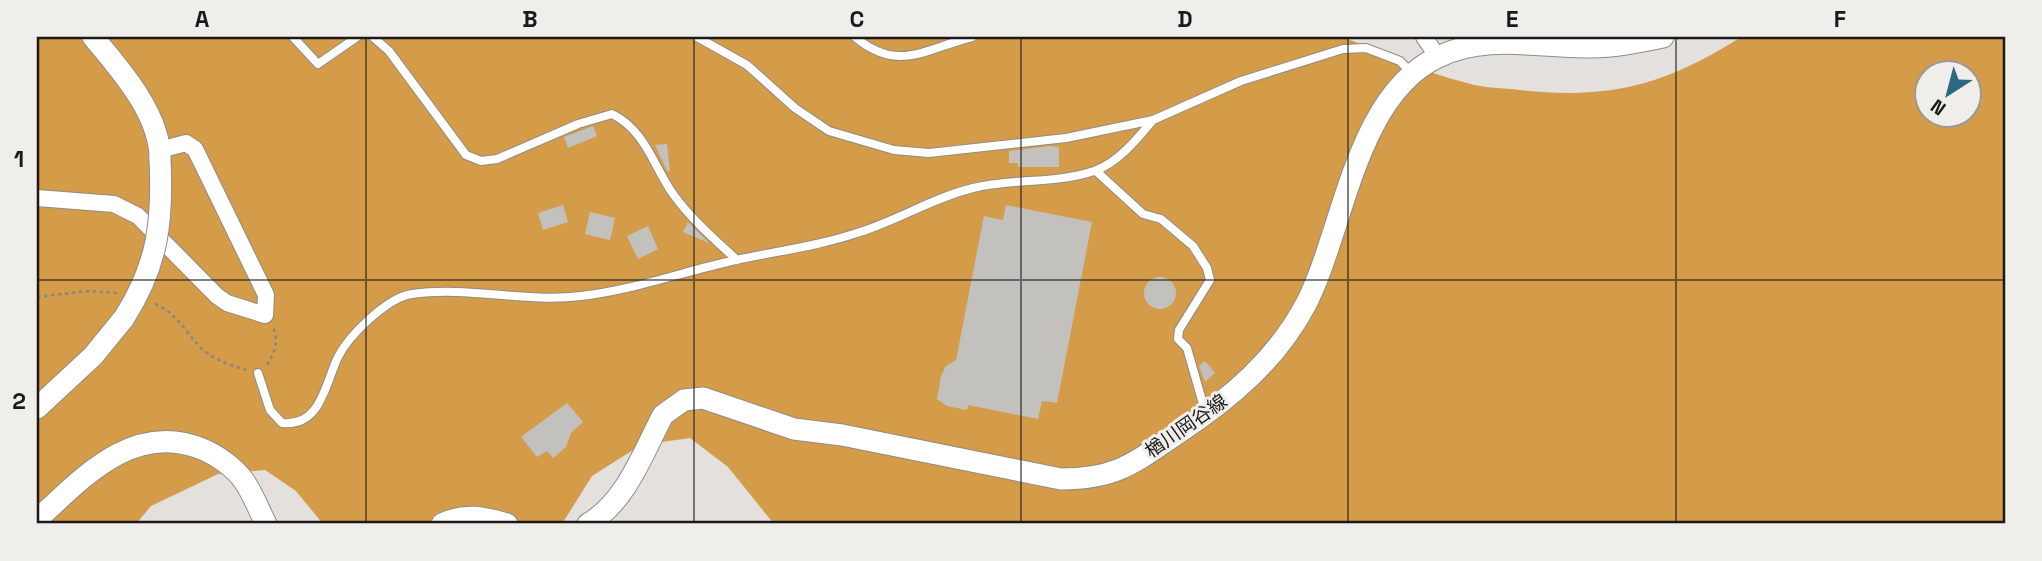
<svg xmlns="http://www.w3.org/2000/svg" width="2042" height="561" font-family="'Space Grotesk','Noto Sans JP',sans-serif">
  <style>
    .forest { fill: #d49c48; fill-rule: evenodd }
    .building { fill: #c3c1be }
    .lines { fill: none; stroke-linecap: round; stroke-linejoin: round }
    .lane-casing { stroke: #8e8c89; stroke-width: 10 }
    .street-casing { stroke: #8e8c89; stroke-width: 18 }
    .secondary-casing { stroke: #8e8c89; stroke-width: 23 }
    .path { stroke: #898786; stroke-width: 2.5; stroke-dasharray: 3.5 3.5; stroke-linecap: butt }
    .lane { stroke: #fff; stroke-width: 8 }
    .street { stroke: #fff; stroke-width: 16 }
    .secondary { stroke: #fff; stroke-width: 21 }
    .secondary-bridge-casing { stroke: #8e8c89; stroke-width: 23; stroke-linecap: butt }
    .secondary-bridge { stroke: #fff; stroke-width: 21 }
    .grid { fill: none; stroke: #1b1a19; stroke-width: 2; stroke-opacity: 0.55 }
    .labels { text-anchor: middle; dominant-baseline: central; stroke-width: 6; stroke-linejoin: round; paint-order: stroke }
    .street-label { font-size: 19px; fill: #1b1a19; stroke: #f0eeeb }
    .neatline { fill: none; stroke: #1b1a19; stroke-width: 2.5 }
    .grid-label { font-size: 23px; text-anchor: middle; font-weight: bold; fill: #1b1a19 }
  </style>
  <rect width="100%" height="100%" fill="#e3e0de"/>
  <!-- forest -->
  <path class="forest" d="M 37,37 L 1342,37 C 1383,52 1425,73 1467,83 C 1484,88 1503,88 1520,90 C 1609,100 1666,85 1741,37 L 2005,37 L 2005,524 L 774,524 L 728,467 L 690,438 L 641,445 L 592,476 L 562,524 L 323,524 L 296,491 L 265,470 L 218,474 L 151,506 L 136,524 L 37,524 ZM 1926,74 L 1968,74 L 1968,116 L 1926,116 Z"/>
  <!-- building -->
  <path class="building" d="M 593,126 L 597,136 L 568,148 L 564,137 Z
    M 667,144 L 670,171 L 667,171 L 655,145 Z
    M 1050,146 L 1059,147 L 1059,167 L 1018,167 L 1018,163 L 1009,163 L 1009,151 Z
    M 563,205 L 568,222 L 543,230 L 538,213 Z
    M 1006,205 L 1092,222 L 1057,403 L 1042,401 L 1038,419 L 968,405 L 967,410 L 947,406 L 937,399 L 941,376 L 946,366 L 956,360 L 984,216 L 1003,220 Z
    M 590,212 L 615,218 L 610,240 L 585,234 Z
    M 688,222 L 709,243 L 683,232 Z
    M 648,226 L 658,249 L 638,259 L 627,236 Z
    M1144 293a16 16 0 1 1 32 0a16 16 0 1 1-32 0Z
    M 1205,361 L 1215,373 L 1205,382 L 1199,366 Z
    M 567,403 L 583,422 L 571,433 L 566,447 L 553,458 L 547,451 L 537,457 L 521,437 Z"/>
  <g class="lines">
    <!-- lane casing -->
    <g class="lane-casing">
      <path id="lane" d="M 293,37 L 318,64 L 357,37
        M 373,37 L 389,51 L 466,155 L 481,161 L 497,159 L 578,124 L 612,114 C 645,130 653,165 673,194 C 691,219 714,239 737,260
        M 697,37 L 747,65 L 795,108 L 829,131 L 894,150 L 929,153 L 1066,138 L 1153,120 L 1241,81 L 1343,49 L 1366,48 L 1400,61 L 1412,74
        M 855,37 C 898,73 925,49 972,37
        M 1096,171 L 1143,214 L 1161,219 L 1193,246 L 1207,268 L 1210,280 L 1179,330 L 1178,339 L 1187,348 L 1203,404
        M 258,373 L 270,410 L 282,423 C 321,427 325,384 338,357 C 349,335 388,297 412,294 C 470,286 525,303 581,296 C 634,290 685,271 736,260 C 778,251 819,246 860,232 C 898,220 935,197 973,188 C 1013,178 1056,184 1094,171 C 1118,163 1138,138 1153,120"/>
    </g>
    <!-- street casing -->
    <g class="street-casing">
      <path id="street" d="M 1424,37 L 1438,57
        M 37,198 L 114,204 L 138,216 L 217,296 L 227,303 L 265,315 L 266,295 L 195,149 L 186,143 L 160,150"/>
    </g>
    <!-- secondary casing -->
    <g class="secondary-casing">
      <path id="secondary" d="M 93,37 C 120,69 161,115 160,160
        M 37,408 L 93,356 L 124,318
        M 37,520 C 83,477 134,421 202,449 C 217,455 235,468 244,481 C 253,494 259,510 266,524
        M 442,524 C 465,513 483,517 507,524
        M 588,524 C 626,502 643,453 663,415 L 684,400 L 703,398 L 794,429 L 842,435 L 1061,479 C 1118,479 1135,462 1181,431 C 1231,398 1277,359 1306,304 C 1344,230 1355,96 1438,57 C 1487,33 1538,48 1590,47 C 1615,47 1639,42 1663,37"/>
    </g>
    <!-- path -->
    <path class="path" d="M 37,297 L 87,291 L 118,293
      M 155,304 C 177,313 186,333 202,349 C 214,360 231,365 246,370
      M 267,365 C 276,351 278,342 273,326"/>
    <!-- lane -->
    <use href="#lane" class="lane"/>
    <!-- street -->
    <use href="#street" class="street"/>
    <!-- secondary -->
    <use href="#secondary" class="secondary"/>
    <!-- secondary-bridge casing -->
    <g class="secondary-bridge-casing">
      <path id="secondary-bridge" d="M 124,318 C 158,265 163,221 160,160"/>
    </g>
    <!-- secondary-bridge -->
    <use href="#secondary-bridge" class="secondary-bridge"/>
  </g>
  <!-- grid -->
  <path class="grid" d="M 366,37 L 366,524M 694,37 L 694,524M 1021,37 L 1021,524M 1348,37 L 1348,524M 1676,37 L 1676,524M 37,280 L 2005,280"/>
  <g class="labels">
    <!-- street labels -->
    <g class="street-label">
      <text transform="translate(1186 426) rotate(-35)">楢川岡谷線</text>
    </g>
  </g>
  <!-- border -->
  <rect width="2042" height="561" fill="none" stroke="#f0eeeb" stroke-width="77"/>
  <!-- north arrow -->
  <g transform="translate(1948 94) rotate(216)"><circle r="33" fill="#f0eeeb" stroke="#9b9997" stroke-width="2"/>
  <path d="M0-5L12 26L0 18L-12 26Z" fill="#2b697f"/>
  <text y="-10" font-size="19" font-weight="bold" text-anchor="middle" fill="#1b1a19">N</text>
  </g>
  <rect x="38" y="38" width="1966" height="484" class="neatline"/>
  <g class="grid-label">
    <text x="202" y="27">A</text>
    <text x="530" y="27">B</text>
    <text x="857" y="27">C</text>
    <text x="1185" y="27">D</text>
    <text x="1512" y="27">E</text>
    <text x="1840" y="27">F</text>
    <text x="19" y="167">1</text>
    <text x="19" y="409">2</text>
  </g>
</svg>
